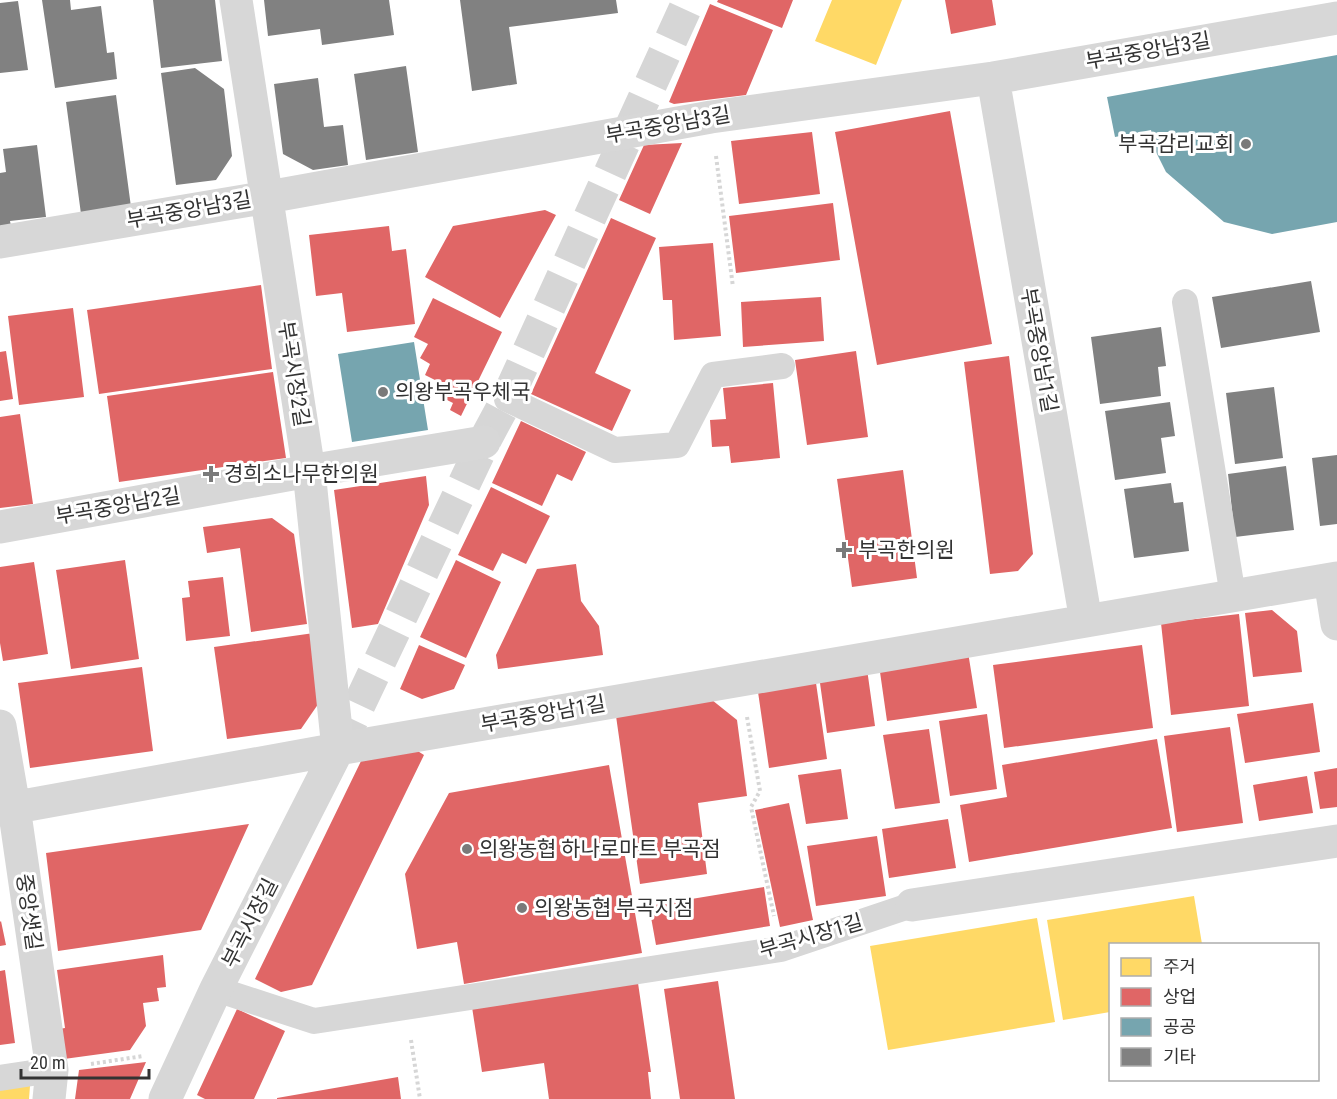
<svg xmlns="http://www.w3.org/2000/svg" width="1337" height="1099" font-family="'Roboto Condensed','Noto Sans KR',sans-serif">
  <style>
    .homes { fill: #ffd966 }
    .shops { fill: #e06666 }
    .public { fill: #76a5af }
    .building { fill: #818181 }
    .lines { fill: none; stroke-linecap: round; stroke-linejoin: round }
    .street-tunnel { stroke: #d6d6d6; stroke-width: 33; stroke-dasharray: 33 16; stroke-linecap: butt }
    .path { stroke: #d6d6d6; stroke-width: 4; stroke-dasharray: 3 3; stroke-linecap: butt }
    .lane { stroke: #d7d7d7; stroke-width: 26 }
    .street { stroke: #d7d7d7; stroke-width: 33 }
    .poi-dot { fill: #7a7a7a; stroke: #fff; stroke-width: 2 }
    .labels { text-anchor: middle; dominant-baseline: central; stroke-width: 6; stroke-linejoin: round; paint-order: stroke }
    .street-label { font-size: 21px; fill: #333; stroke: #fff }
    .poi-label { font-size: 21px; fill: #333; stroke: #fff; text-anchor: start }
  </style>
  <rect width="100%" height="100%" fill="#fff"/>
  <!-- homes -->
  <path class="homes" d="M 832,0 L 902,0 L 876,65 L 815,41 Z
    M 1194,896 L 1202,944 L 1110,944 L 1110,1012 L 1063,1020 L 1047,920 Z
    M 1037,918 L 1055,1022 L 888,1050 L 870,946 Z
    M 31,1073 L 29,1099 L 0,1099 L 0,1079 Z"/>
  <!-- shops -->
  <path class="shops" d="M 718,0 L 793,0 L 782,28 L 717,2 Z
    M 945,0 L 992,0 L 996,25 L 951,34 Z
    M 710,4 L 773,30 L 746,95 L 674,104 L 669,102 Z
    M 950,111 L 992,344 L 877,365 L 835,132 Z
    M 812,132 L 820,194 L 739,204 L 731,141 Z
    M 682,143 L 650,214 L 619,200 L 644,145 Z
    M 833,203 L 840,260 L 736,273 L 729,216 Z
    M 545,210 L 556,215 L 500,318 L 425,277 L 453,226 Z
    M 611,218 L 656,238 L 595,373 L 631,390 L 612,431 L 531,394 Z
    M 389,226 L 392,251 L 406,249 L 415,324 L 347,332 L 342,293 L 316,296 L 309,235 Z
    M 713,243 L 721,336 L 674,340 L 672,300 L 663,300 L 659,247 Z
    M 261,285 L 272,369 L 99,394 L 87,310 Z
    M 821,297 L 824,341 L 743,347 L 741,302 Z
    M 433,298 L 502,332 L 461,416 L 450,410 L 453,403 L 433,393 L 439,382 L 425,375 L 430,364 L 420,358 L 428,344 L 414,337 Z
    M 73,308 L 84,397 L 19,405 L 8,316 Z
    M 6,351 L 13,399 L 0,401 L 0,352 Z
    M 856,351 L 868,437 L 807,445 L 795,360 Z
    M 1009,356 L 1033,554 L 1018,571 L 990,574 L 964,362 Z
    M 273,372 L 286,458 L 119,482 L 107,396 Z
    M 773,383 L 780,458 L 731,463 L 729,446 L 712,447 L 710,420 L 726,419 L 723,388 Z
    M 20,414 L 33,504 L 0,508 L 0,417 Z
    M 521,421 L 586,452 L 572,481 L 557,474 L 542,506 L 492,483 Z
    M 903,470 L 917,578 L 852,587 L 837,479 Z
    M 426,476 L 429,505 L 378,624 L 352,628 L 334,490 Z
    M 491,487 L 550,516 L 526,564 L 502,553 L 493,571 L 458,555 Z
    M 272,518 L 294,534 L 307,624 L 251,632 L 240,548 L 207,553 L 203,527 Z
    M 125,560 L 139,659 L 71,669 L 56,570 Z
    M 456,560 L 501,582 L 466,658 L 420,637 Z
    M 34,562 L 48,654 L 3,661 L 0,643 L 0,567 Z
    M 576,564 L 581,601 L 599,626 L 603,655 L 498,669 L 496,655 L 537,569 Z
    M 223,577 L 230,636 L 186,641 L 182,598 L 190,597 L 188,581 Z
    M 1272,610 L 1297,631 L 1302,672 L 1253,677 L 1245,613 Z
    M 1239,614 L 1249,706 L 1171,715 L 1161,623 Z
    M 314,633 L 323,697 L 301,729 L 227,739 L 214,647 Z
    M 419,645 L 465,665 L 454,689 L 422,699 L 400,689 Z
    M 1142,645 L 1153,728 L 1004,748 L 993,665 Z
    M 968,652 L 977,708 L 887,721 L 879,665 Z
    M 142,667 L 153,751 L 30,768 L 18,683 Z
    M 867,669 L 875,726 L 827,733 L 819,676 Z
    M 815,676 L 827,759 L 769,768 L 757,685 Z
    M 707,696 L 737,720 L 747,796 L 698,803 L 707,874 L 640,884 L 615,709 Z
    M 1313,703 L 1320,752 L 1245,763 L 1237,714 Z
    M 987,714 L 997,789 L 950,796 L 939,721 Z
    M 1230,727 L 1243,823 L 1177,832 L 1164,736 Z
    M 929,729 L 940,803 L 895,809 L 883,735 Z
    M 1157,739 L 1172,828 L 969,862 L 960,805 L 1007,797 L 1002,765 Z
    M 400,740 L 424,755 L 312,985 L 281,992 L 255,979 L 363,757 Z
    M 609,765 L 642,953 L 464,984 L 457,942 L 417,949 L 405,874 L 449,793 Z
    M 1337,768 L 1337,807 L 1320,809 L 1314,772 Z
    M 841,769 L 848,819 L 806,824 L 798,775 Z
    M 1307,776 L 1313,813 L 1259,821 L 1253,785 Z
    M 789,803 L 813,920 L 780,927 L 755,810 Z
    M 948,819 L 956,868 L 889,878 L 882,829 Z
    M 249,824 L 201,930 L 58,951 L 46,853 Z
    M 877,836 L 886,896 L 816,906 L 807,846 Z
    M 764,887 L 770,926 L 656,945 L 649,906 Z
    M 1,921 L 6,945 L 0,946 L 0,922 Z
    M 163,955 L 166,987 L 157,988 L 159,1001 L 143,1003 L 146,1026 L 130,1050 L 64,1059 L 59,1029 L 65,1028 L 57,970 Z
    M 5,970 L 15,1043 L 0,1045 L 0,971 Z
    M 718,981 L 735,1099 L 680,1099 L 664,989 Z
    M 638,983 L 651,1072 L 648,1072 L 651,1099 L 549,1099 L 544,1063 L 482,1072 L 472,1007 Z
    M 237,1009 L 285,1031 L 254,1099 L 205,1099 L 197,1095 Z
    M 146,1062 L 130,1099 L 75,1099 L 79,1070 Z
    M 398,1077 L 401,1099 L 277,1099 L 277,1098 Z"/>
  <!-- public -->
  <path class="public" d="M 1337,55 L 1337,222 L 1272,234 L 1224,222 L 1166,172 L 1156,152 L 1151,130 L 1115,137 L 1107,97 Z
    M 414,342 L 428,430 L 352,442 L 338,354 Z"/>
  <!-- building -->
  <path class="building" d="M 42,0 L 70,0 L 71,10 L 101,6 L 107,53 L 114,52 L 117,79 L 55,88 Z
    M 153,0 L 215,0 L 222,61 L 161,68 Z
    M 264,0 L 389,0 L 394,35 L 322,45 L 320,29 L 268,36 Z
    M 460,0 L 616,0 L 618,13 L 509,27 L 517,84 L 472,91 Z
    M 18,1 L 28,70 L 0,73 L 0,3 Z
    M 406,66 L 418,152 L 366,160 L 354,74 Z
    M 195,68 L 224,89 L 232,156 L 216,180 L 176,185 L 161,73 Z
    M 318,78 L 324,127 L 343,125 L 348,165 L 313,170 L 283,154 L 274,84 Z
    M 116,95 L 131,207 L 81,214 L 66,102 Z
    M 37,145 L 46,217 L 10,221 L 11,226 L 0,227 L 0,173 L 6,172 L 3,149 Z
    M 1311,281 L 1320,332 L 1221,348 L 1212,297 Z
    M 1161,327 L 1166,366 L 1158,367 L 1161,396 L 1100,404 L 1091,337 Z
    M 1274,387 L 1283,458 L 1235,464 L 1226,393 Z
    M 1170,402 L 1175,436 L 1161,438 L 1166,473 L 1115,480 L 1105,411 Z
    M 1337,455 L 1337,524 L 1320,526 L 1312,458 Z
    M 1286,466 L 1294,530 L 1235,537 L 1228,474 Z
    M 1171,483 L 1174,503 L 1183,502 L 1189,551 L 1134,558 L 1124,489 Z"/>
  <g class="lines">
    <!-- street-tunnel -->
    <path class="street-tunnel" d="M 338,749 L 484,442 L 507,399 L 689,0"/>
    <!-- path -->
    <path class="path" d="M 716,156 L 733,287
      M 747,717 L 760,791 L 751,807 L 774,916
      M 411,1040 L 420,1099
      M 91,1064 L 143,1056"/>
    <!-- lane -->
    <path class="lane" d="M 1185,302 L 1233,596
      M 507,399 L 615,450 L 677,445 L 713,375 L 782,366
      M 216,989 L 314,1021 L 781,949 L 912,905
      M 0,1078 L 52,1070"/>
    <!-- street -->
    <path class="street" d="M 236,0 L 309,471 L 338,749
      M 993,78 L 1086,621
      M 0,242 L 268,197 L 711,117 L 993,78 L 1337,18
      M 0,527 L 309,471 L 484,442
      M 1330,580 L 1337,624
      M 0,726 L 14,807 L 52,1070 L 49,1099
      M 0,810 L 338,749 L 1337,578
      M 912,905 L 1337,841
      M 165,1099 L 216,989 L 338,749"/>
  </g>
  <!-- markers -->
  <g class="poi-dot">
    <circle cx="1246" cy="144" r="6"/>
    <circle cx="383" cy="392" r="6"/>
    <path d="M208 465h6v6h6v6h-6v6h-6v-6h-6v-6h6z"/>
    <path d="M841 541h6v6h6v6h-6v6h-6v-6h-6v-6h6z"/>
    <circle cx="467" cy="849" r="6"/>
    <circle cx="522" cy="908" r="6"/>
  </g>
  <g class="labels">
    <!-- street labels -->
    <g class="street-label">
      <text transform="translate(1148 51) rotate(-10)">부곡중앙남3길</text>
      <text transform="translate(668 125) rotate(-10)">부곡중앙남3길</text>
      <text transform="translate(189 210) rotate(-10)">부곡중앙남3길</text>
      <text transform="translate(1039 350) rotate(80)">부곡중앙남1길</text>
      <text transform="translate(294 374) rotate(81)">부곡시장2길</text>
      <text transform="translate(118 506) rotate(-10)">부곡중앙남2길</text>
      <text transform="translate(543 714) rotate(-10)">부곡중앙남1길</text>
      <text transform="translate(29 912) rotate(82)">중앙샛길</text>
      <text transform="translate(250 923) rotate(-63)">부곡시장길</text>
      <text transform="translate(811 936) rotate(-16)">부곡시장1길</text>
    </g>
    <!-- poi labels -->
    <g class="poi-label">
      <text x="1234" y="144" text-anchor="end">부곡감리교회</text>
      <text x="395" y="392">의왕부곡우체국</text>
      <text x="224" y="474">경희소나무한의원</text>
      <text x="858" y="550">부곡한의원</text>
      <text x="479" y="849">의왕농협 하나로마트 부곡점</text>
      <text x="534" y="908">의왕농협 부곡지점</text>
    </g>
  </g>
  <!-- legend -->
  <rect x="1109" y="943" width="210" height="138" fill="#ffffff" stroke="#adadad" stroke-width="1.5"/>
  <rect x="1121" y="958" width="30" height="18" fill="#ffd966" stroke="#adadad" stroke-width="1.5"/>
  <text x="1163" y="973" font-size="18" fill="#333333">주거</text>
  <rect x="1121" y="988" width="30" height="18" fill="#e06666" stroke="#adadad" stroke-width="1.5"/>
  <text x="1163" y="1003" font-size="18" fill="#333333">상업</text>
  <rect x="1121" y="1018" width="30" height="18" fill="#76a5af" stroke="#adadad" stroke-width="1.5"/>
  <text x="1163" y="1033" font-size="18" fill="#333333">공공</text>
  <rect x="1121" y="1048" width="30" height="18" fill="#818181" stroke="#adadad" stroke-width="1.5"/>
  <text x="1163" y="1063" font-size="18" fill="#333333">기타</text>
  <!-- scale -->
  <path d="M21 1069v9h128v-9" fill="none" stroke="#333333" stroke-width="3"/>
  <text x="30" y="1069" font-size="18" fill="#333333" stroke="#ffffff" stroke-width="4.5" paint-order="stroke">20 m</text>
</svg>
